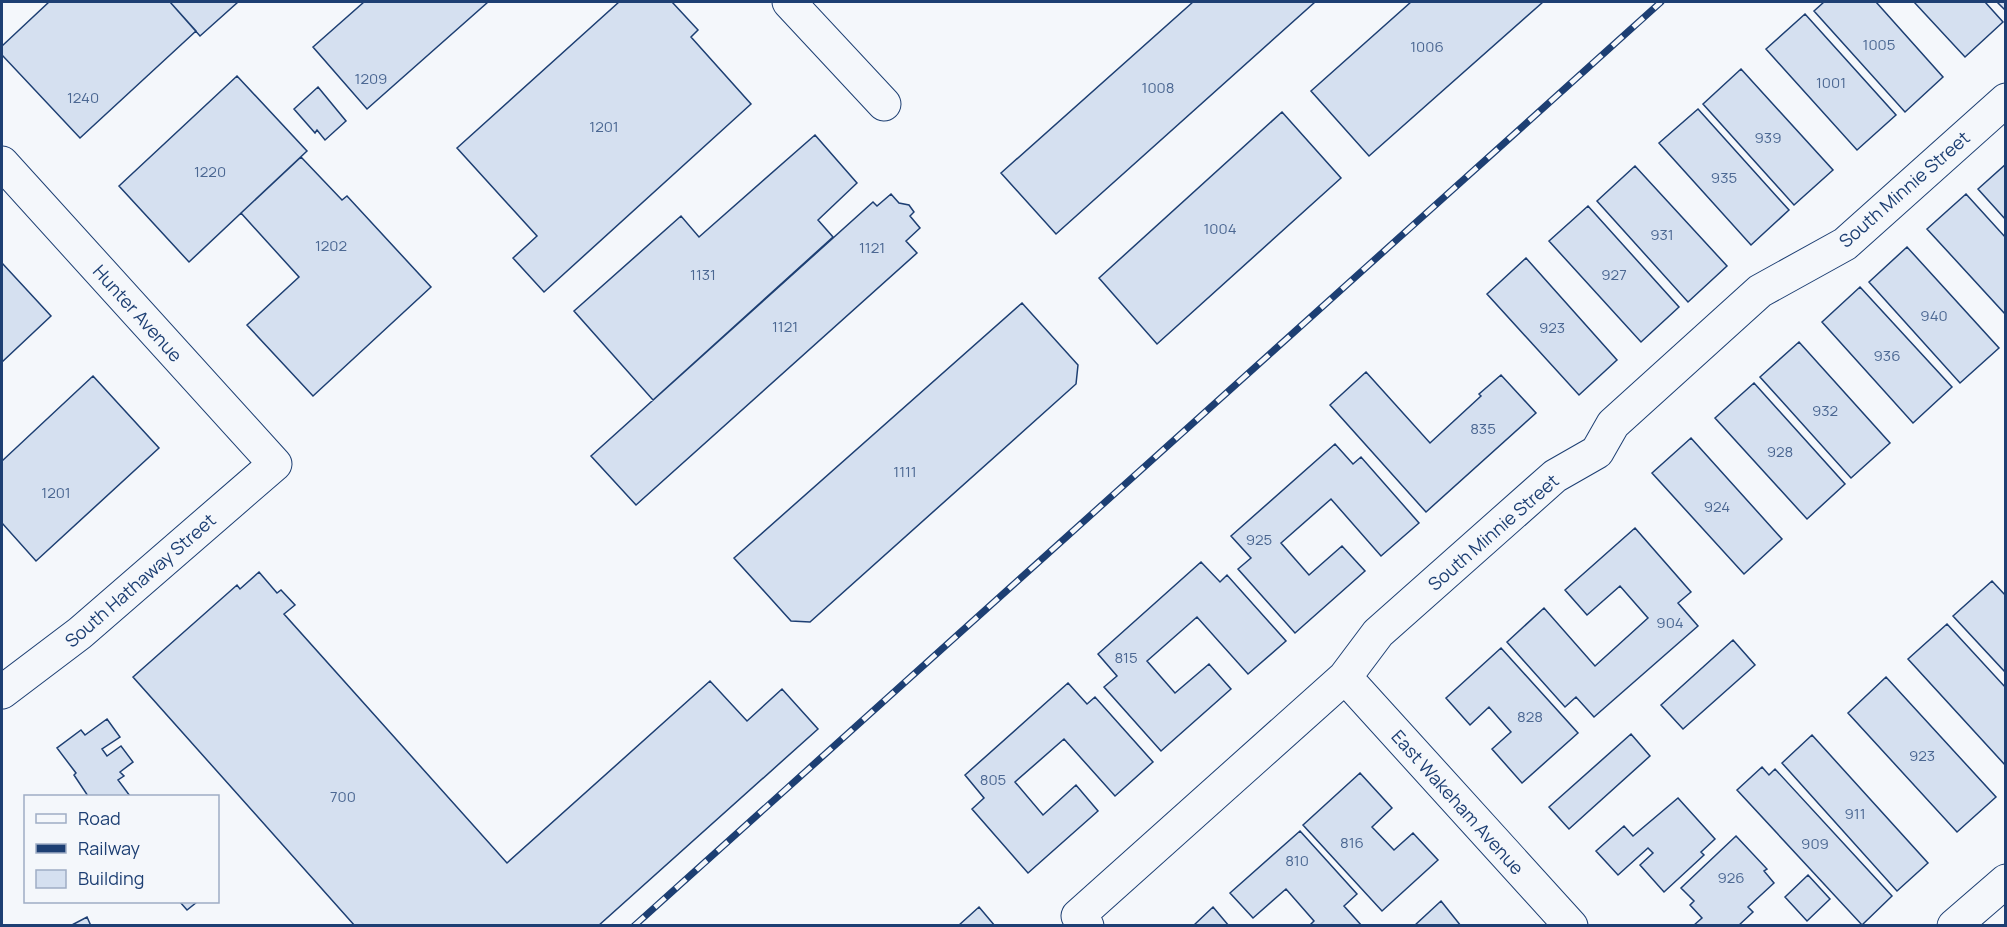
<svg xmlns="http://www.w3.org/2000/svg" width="2007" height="927" font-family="Manrope,sans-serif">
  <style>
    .building { fill: #d5e0f0; stroke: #1d3f73; stroke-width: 1.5 }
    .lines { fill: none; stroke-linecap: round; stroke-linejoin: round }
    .minor-casing { stroke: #1d3f73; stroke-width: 35 }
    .minor { stroke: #f4f7fb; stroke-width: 33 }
    .rail-casing { stroke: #1d3f73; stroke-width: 7 }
    .rail { stroke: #f4f7fb; stroke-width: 4.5; stroke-dasharray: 14; stroke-linecap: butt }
    .labels { text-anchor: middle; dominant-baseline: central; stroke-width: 4.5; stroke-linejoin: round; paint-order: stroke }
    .number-label { font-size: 15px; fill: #4b6792 }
    .street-label { font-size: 18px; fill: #1d3f73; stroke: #f4f7fb }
  </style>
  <rect width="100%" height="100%" fill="#f4f7fb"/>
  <!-- building -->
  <path class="building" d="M 49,2 L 170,2 L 196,31 L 80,138 L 2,55 L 2,46 Z
    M 170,2 L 238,2 L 200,36 Z
    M 364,2 L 488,2 L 367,109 L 313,47 Z
    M 619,2 L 672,2 L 698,30 L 691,37 L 751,104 L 544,292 L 513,258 L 537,236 L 457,148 Z
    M 1193,2 L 1315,2 L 1056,234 L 1001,173 Z
    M 1411,2 L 1543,2 L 1369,156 L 1311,91 Z
    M 1824,2 L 1876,2 L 1943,77 L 1905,112 L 1814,11 Z
    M 1914,2 L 1985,2 L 2003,22 L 1965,57 Z
    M 1997,2 L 2006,2 L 2006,11 Z
    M 1805,14 L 1896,115 L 1857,150 L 1766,49 Z
    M 1741,69 L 1833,170 L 1794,205 L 1703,104 Z
    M 237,76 L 307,151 L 189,262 L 119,186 Z
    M 318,87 L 346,121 L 325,140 L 317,130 L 315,133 L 294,109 Z
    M 1698,109 L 1789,210 L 1751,245 L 1659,143 Z
    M 1282,112 L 1341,178 L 1157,344 L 1099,278 Z
    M 815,135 L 857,183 L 818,220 L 833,237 L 653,400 L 574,311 L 681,216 L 699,237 Z
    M 301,157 L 342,200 L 347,196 L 431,287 L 313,396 L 247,325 L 299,277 L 241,213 Z
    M 2006,164 L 2006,220 L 1978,189 Z
    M 1635,166 L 1727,266 L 1688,302 L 1597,201 Z
    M 891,194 L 899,203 L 909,205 L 914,212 L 910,216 L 920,228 L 906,241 L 917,253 L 636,505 L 591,456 L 873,202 L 877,206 Z
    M 1966,194 L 2006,238 L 2006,315 L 1927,229 Z
    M 1588,206 L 1679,307 L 1641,342 L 1549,241 Z
    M 1907,247 L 1999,348 L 1960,383 L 1869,282 Z
    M 1526,258 L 1617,360 L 1579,395 L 1487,294 Z
    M 2,263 L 51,316 L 2,362 Z
    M 1860,287 L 1952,387 L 1913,423 L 1822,322 Z
    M 1022,303 L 1078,365 L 1076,384 L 810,622 L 791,621 L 734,558 Z
    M 1799,342 L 1890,443 L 1851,478 L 1760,377 Z
    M 1366,372 L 1430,443 L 1481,396 L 1479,394 L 1501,375 L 1536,413 L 1426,512 L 1330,405 Z
    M 93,376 L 159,448 L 36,561 L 2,523 L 2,461 Z
    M 1754,383 L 1845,484 L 1807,519 L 1715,418 Z
    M 1691,438 L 1782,539 L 1744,574 L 1652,473 Z
    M 1335,444 L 1353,464 L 1361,457 L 1419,523 L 1381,556 L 1331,499 L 1281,543 L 1309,575 L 1342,546 L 1365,571 L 1295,633 L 1238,569 L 1251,558 L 1231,536 Z
    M 1635,528 L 1691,592 L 1678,603 L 1698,626 L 1594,717 L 1576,697 L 1565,707 L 1507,642 L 1544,608 L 1595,666 L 1648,618 L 1620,586 L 1587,615 L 1565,590 Z
    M 1201,562 L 1220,582 L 1227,575 L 1286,641 L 1248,674 L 1197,617 L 1147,661 L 1175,693 L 1209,664 L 1231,689 L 1161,751 L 1104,687 L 1117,676 L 1098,654 Z
    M 259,572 L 277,593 L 281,590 L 295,605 L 284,614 L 507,863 L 710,681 L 747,721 L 782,689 L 818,729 L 598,926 L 355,926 L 133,677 L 237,585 L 240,589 Z
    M 1992,581 L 2006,596 L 2006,673 L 1953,616 Z
    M 1947,624 L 2006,688 L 2006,766 L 1908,659 Z
    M 1733,640 L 1755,665 L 1683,729 L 1661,705 Z
    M 1501,648 L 1578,733 L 1522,783 L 1492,749 L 1511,732 L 1489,707 L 1470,725 L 1446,698 Z
    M 1886,677 L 1996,797 L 1957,832 L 1848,713 Z
    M 1068,683 L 1087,704 L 1095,697 L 1153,762 L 1115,796 L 1064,739 L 1015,782 L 1043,815 L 1076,785 L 1098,811 L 1028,873 L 972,809 L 984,798 L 965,775 Z
    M 107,719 L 120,737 L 102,749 L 107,756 L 121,746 L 133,762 L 120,772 L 124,776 L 118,780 L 130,796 L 87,796 L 88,796 L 74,775 L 76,773 L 57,748 L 81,730 L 85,735 Z
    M 1631,734 L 1650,756 L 1569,829 L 1549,807 Z
    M 1812,735 L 1928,863 L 1897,891 L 1782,763 Z
    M 1762,767 L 1769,775 L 1775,769 L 1892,896 L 1862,925 L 1737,790 Z
    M 1360,773 L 1392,808 L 1372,827 L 1394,850 L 1413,833 L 1438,860 L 1382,911 L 1303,825 Z
    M 1678,798 L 1715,839 L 1701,852 L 1704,855 L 1664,892 L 1640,865 L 1653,853 L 1648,848 L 1618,875 L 1596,851 L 1624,826 L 1633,836 Z
    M 1300,831 L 1357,894 L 1344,906 L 1362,926 L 1309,926 L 1314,921 L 1286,889 L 1253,918 L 1230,893 Z
    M 1736,836 L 1767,869 L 1764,871 L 1774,883 L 1748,907 L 1753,912 L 1738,926 L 1693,926 L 1702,918 L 1690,905 L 1694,901 L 1681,888 Z
    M 1808,875 L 1830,899 L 1807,921 L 1785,897 Z
    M 1441,901 L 1461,926 L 1414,926 Z
    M 180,902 L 197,902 L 187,910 Z
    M 979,907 L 995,926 L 958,926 Z
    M 1213,907 L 1229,926 L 1193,926 Z
    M 87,917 L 91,926 L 70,926 Z"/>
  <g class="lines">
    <!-- minor casing -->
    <g class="minor-casing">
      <path id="minor" d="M 789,2 L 884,104
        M 2,163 L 275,464 L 80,633 L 2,692
        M 1345,677 L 1571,926
        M 1087,926 L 1078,916 L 1345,677 L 1378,633 L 1555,476 L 1597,452 L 1613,424 L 1760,291 L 1845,244 L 2006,100
        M 1954,926 L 2006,881"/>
    </g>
    <!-- minor -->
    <use href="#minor" class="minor"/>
    <!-- rail casing -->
    <g class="rail-casing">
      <path id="rail" d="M 634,926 L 1661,2"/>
    </g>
    <!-- rail -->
    <use href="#rail" class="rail"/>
  </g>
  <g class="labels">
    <!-- number labels -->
    <g class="number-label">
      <text x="1879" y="44">1005</text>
      <text x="1427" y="46">1006</text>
      <text x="371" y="78">1209</text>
      <text x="1831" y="82">1001</text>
      <text x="1158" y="87">1008</text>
      <text x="83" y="97">1240</text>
      <text x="604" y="126">1201</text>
      <text x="1768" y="137">939</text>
      <text x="210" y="171">1220</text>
      <text x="1724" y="177">935</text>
      <text x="1220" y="228">1004</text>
      <text x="1662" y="234">931</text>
      <text x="331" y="245">1202</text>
      <text x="872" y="247">1121</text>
      <text x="703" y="274">1131</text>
      <text x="1614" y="274">927</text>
      <text x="1934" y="315">940</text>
      <text x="785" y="326">1121</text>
      <text x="1552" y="327">923</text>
      <text x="1887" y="355">936</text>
      <text x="1825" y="410">932</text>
      <text x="1483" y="428">835</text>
      <text x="1780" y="451">928</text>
      <text x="905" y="471">1111</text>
      <text x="56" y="492">1201</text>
      <text x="1717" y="506">924</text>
      <text x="1259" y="539">925</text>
      <text x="1670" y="622">904</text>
      <text x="1126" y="657">815</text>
      <text x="1530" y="716">828</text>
      <text x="1922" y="755">923</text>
      <text x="993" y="779">805</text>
      <text x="343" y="796">700</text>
      <text x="1855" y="813">911</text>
      <text x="1352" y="842">816</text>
      <text x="1815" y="843">909</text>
      <text x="1297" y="860">810</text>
      <text x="1731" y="877">926</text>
    </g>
    <!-- street labels -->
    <g class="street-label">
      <text transform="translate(1904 189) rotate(-41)">South Minnie Street</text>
      <text transform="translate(138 313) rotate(48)">Hunter Avenue</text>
      <text transform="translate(1493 532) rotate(-41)">South Minnie Street</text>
      <text transform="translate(140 580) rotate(-41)">South Hathaway Street</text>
      <text transform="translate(1458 802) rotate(48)">East Wakeham Avenue</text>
    </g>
  </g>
  <!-- border -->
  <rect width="2007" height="927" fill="none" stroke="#1d3f73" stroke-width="6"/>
  <!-- legend -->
  <rect x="24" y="795" width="195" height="108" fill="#f4f7fb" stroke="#9eadc5" stroke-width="1.5"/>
  <rect x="36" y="814" width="30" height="9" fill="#f4f7fb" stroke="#9eadc5" stroke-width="1.5"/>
  <text x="78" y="825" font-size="18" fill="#1d3f73">Road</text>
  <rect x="36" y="844" width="30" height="9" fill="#1d3f73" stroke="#9eadc5" stroke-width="1.5"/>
  <text x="78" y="855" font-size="18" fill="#1d3f73">Railway</text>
  <rect x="36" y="870" width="30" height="18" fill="#d5e0f0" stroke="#9eadc5" stroke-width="1.5"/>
  <text x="78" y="885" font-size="18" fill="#1d3f73">Building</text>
</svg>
